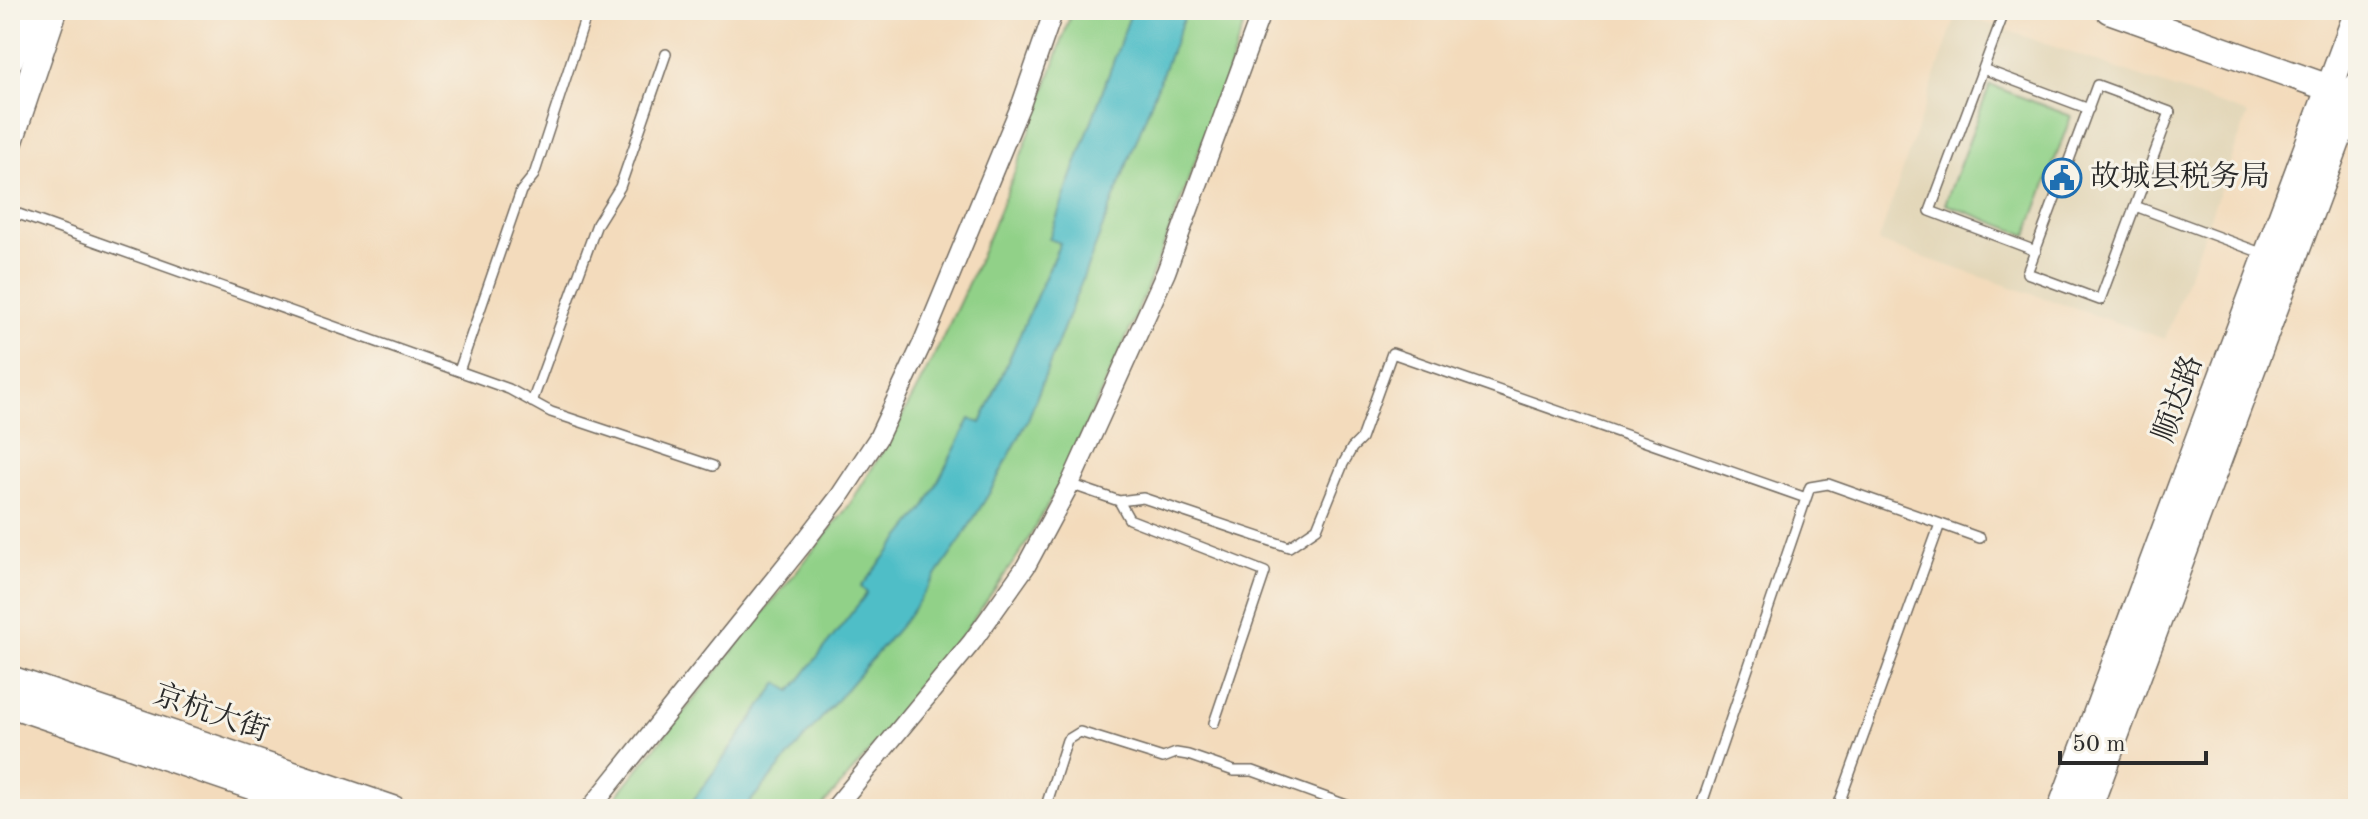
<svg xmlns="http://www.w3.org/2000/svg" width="2368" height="819" font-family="'Old Standard TT','Noto Serif SC',serif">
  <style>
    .built { fill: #e2d6b7 }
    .green { fill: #91d188; stroke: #5e7e5a; stroke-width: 2 }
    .water { fill: #50bec7; stroke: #3e7479; stroke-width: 2 }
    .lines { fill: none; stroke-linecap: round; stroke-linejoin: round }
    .lane-casing { stroke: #71695e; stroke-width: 12 }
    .street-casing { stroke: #71695e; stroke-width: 21 }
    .secondary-casing { stroke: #71695e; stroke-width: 29 }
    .lane { stroke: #fff; stroke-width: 9 }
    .street { stroke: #fff; stroke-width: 18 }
    .secondary { stroke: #fff; stroke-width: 26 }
    .labels { text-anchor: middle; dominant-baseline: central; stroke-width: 6; stroke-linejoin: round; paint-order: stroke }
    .poi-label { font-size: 30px; fill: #2b2b2b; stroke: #f7f3e8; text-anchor: start }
    .street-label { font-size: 30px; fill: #2b2b2b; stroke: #f7f3e8 }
  </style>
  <rect width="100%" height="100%" fill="#f7f3e8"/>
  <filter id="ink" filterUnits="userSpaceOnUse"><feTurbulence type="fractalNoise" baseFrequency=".0125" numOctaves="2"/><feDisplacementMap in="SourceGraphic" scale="16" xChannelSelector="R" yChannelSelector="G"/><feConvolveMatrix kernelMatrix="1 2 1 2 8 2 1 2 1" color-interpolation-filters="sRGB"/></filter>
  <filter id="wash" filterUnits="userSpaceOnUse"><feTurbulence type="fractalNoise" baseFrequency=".006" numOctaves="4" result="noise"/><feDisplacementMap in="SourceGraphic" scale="32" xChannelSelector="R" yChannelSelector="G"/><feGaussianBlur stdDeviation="1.8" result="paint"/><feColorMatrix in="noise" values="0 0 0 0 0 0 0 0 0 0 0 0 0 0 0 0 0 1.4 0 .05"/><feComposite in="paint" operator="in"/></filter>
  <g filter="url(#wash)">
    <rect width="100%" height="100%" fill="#f3dbbc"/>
    <!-- built -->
    <path class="built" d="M 1957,13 L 2248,114 L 2165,339 L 1878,242 Z"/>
    <!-- green -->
    <path class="green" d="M 1072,10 L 1249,10 L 1226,78 L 1171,227 L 1133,323 L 1058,487 L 1024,547 L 932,679 L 820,809 L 609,809 L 618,794 L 848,507 C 947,354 1016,182 1072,10 Z
      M 1990,85 L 2071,116 L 2027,235 L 1945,204 Z"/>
    <!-- water -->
    <path class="water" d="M 1132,10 L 1187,10 L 1027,422 L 990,492 L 958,544 L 907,618 L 744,809 L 687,809 L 778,683 L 791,691 L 867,593 L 861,587 L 925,507 L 970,419 L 981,423 L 1060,243 L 1049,239 Z"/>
  </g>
  <g filter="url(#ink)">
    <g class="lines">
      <!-- lane casing -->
      <g class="lane-casing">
        <path id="lane" d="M 2005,10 L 1930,211 L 2036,251
          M 1983,69 L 2089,109
          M 2097,85 L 2170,112 L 2100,300 L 2027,273 Z
          M 2135,206 L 2264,254
          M 10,211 L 509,389 L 551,412 L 713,466
          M 459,371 L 521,191 L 534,175 L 587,13
          M 532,402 L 597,224 L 620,187 L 666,54
          M 1070,484 L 1119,501 L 1143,498 L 1289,547 L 1317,528 L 1343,464 L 1352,448 L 1361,439 L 1392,353 L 1806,498
          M 1119,501 L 1129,519 L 1265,572 L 1214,723
          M 1045,809 L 1067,740 L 1080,732 L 1163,758 L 1176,753 L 1188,755 L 1234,771 L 1253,771 L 1357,809
          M 1700,809 L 1810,487 L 1828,484 L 1980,538
          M 1837,809 L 1940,524"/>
      </g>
      <!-- street casing -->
      <g class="street-casing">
        <path id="street" d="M 590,809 L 802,545 L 839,497 L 878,438 L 922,344 L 1022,102 L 1054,10
          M 834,809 L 972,642 L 1026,566 L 1070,484 L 1166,272 L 1262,10"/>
      </g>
      <!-- secondary casing -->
      <g class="secondary-casing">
        <path id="secondary" d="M 2109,10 L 2346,94
          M 10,59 L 27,10
          M 10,141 L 54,10
          M 10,679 L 393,809
          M 10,704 L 319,809
          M 2061,809 L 2358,11
          M 2088,809 L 2358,85"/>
      </g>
      <!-- lane -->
      <use href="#lane" class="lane"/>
      <!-- street -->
      <use href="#street" class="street"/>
      <!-- secondary -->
      <use href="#secondary" class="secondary"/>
    </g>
  </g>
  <!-- icons -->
  <defs>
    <g id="civic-ring" transform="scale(2)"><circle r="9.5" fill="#f7f3e8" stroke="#1f6fb2" stroke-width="1.5"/><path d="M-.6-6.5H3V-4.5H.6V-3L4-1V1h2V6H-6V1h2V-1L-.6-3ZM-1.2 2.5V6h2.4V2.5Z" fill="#1f6fb2"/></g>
  </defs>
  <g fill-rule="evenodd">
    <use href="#civic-ring" x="2062" y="178"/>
  </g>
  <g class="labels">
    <!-- poi labels -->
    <g class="poi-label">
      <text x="2090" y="178">故城县税务局</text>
    </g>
    <!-- street labels -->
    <g class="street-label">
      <text transform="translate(2179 399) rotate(-70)">顺达路</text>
      <text transform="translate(211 714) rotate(19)">京杭大街</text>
    </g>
  </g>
  <!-- margin -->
  <rect width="2368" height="819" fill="none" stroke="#f7f3e8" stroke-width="40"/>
  <!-- scale -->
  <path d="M2060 751v12h146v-12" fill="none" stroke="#2b2b2b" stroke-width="4"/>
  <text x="2072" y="751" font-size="24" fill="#2b2b2b" stroke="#f7f3e8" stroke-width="6" paint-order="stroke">50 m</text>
</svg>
